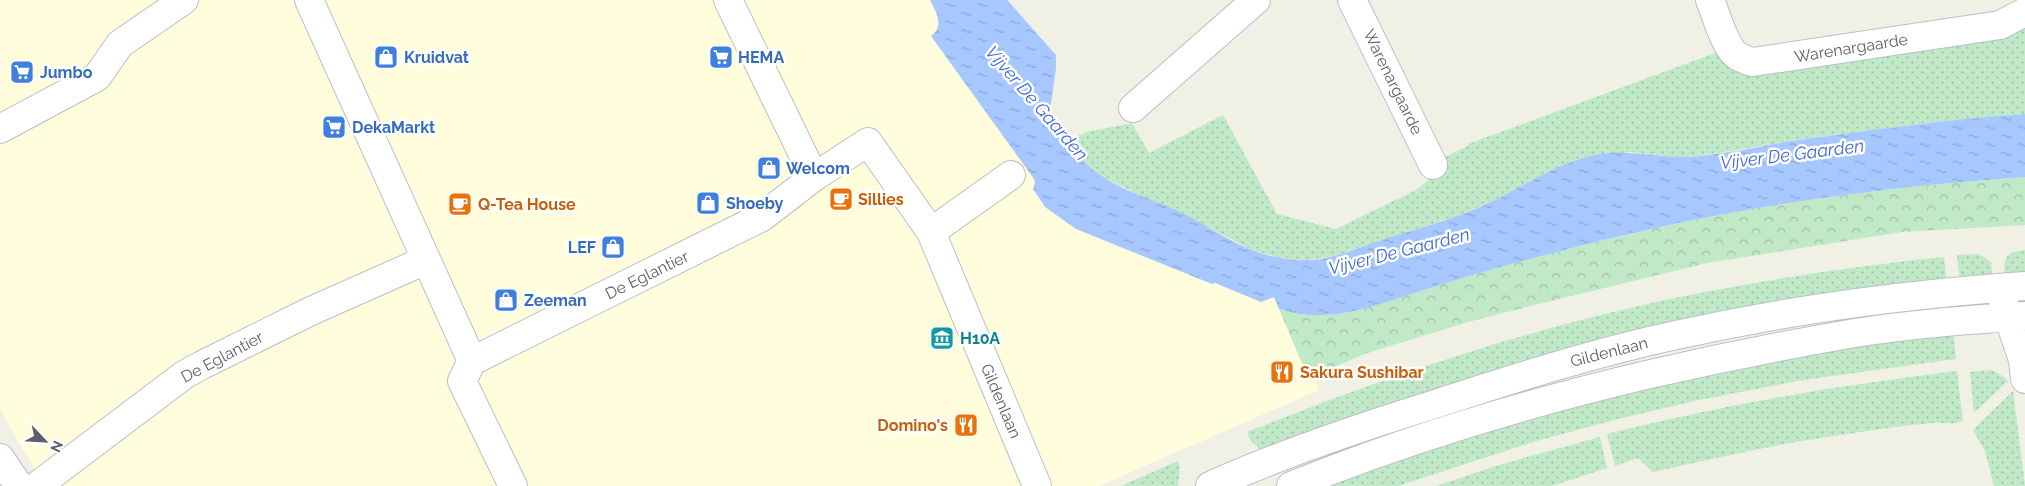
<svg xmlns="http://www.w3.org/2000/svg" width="2025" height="486" font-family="Raleway,sans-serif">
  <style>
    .commercial { fill: #fffddb }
    .grass { fill: url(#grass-dots) }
    .forest { fill: url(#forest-crowns) }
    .water { fill: url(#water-ripples) }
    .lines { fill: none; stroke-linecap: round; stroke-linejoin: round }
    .minor-casing { stroke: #bdbec5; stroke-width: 30 }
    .minor { stroke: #fff; stroke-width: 28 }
    .labels { text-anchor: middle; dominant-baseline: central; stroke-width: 5; stroke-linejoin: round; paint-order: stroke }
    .street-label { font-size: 16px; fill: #5d5f67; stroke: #fff }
    .shop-label { font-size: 16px; font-weight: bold; fill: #366cbe; stroke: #fff; text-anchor: start }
    .food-label { font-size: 16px; font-weight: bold; fill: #c56008; stroke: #fff; text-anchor: start }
    .culture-label { font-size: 16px; font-weight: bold; fill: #0d838f; stroke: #fff; text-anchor: start }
    .water-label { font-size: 18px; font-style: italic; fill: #406acb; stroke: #fff }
  </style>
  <defs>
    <pattern id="grass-dots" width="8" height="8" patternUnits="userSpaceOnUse" patternTransform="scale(1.25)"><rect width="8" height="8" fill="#c0e9c8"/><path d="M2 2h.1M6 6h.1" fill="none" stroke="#9fc0a6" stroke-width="1.8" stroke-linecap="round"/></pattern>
    <pattern id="forest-crowns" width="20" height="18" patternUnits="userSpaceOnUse" patternTransform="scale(1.25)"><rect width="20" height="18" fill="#c0e9c8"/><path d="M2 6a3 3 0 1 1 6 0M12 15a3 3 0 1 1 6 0" fill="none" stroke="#9fc0a6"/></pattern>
    <pattern id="water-ripples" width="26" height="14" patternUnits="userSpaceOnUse" patternTransform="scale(1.25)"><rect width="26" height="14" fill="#a6c7ff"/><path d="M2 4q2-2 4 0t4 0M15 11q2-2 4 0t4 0" fill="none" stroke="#8aa5d2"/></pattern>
  </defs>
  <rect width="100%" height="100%" fill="#f0f0e5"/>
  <!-- commercial -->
  <path class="commercial" d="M 0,0 L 955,0 L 1066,193 L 1276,289 L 1319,390 L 1099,486 L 44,486 L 0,409 Z"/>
  <!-- grass -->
  <path class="grass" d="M 2025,21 L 2025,114 L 1928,123 L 1796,140 L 1699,156 L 1675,157 L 1631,152 L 1597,155 L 1569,164 L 1489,203 L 1454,217 L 1334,256 L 1306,260 L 1280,258 L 1252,250 L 1178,211 L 1155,203 L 1101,176 L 1082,159 L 1070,139 L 1087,132 L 1132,123 L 1149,153 L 1223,115 L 1277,214 L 1336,229 L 1416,190 L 1446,165 L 1443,158 L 1468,146 L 1468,144 L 1718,52 L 1809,63 L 1810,68 L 2002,39 L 2001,33 Z
    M 2025,250 L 2025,277 L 2005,279 C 2003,260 2004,252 2025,250 Z
    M 1979,254 L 1991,262 L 1993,280 L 1960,282 L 1957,255 Z
    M 1944,257 L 1947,283 L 1903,288 L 1263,452 L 1250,440 L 1247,432 C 1395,373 1548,322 1705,292 C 1784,277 1863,265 1944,257 Z
    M 1953,330 L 1956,359 L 1803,380 L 1694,401 L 1618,419 L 1533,442 L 1398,486 L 1313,486 L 1641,382 Z
    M 1992,370 L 2001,375 L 2008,381 L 1974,413 L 1970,372 Z
    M 1957,371 L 1963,421 C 1954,425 1943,422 1933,423 C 1907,425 1880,429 1854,433 C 1786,442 1719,457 1653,472 L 1638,458 L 1615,466 L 1607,434 C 1723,405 1839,385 1957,371 Z
    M 2013,391 L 2025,486 L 1994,486 L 1985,451 L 1973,430 Z
    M 1600,437 L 1607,468 L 1552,486 L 1436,486 L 1499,465 Z
    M 1178,461 L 1180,468 L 1178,486 L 1121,486 Z"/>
  <!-- forest -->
  <path class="forest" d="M 2025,177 L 2025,225 L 1902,232 L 1707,263 L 1563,298 L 1468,322 L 1367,353 L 1332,368 L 1307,375 L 1279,309 C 1322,323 1360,311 1402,297 C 1430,288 1458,279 1486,271 C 1551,253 1617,236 1683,222 C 1796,199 1910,185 2025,177 Z"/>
  <!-- water -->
  <path class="water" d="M 930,0 L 1007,0 L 1056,55 L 1056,68 L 1050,111 L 1083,158 L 1082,159 C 1107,187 1145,196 1178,211 C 1208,225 1234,246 1267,255 C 1284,260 1303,261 1321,259 C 1343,255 1366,245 1388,238 C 1422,227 1458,218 1491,202 C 1524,186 1558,163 1595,155 C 1633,148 1663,160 1699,156 C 1732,153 1765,145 1798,140 C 1873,130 1949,119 2025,114 L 2025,177 C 1910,185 1796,199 1683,222 C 1617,236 1551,253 1486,271 C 1458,279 1430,288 1402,297 C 1360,311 1322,323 1279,309 L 1274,297 L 1261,302 L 1215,283 L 1212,284 L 1076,229 L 1045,207 L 1033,189 L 1035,182 L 1034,179 L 931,36 C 945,26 936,12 930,0 Z"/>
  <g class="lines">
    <!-- minor casing -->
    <g class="minor-casing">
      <path id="minor" d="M 309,0 L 472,361 L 462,381 L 513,486
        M 1352,0 L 1433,165
        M 1710,0 C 1716,14 1724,44 1735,54 C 1741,59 1746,60 1753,62 L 2000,25 L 2025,12
        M 1133,108 L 1256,0
        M 0,129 L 97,77 L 120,44 L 184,0
        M 814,177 L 868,142 L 931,232 L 1011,175
        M 931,232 L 1037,486
        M 2003,301 L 2023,360 L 2025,379
        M 472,361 L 762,217 L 814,177 L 728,0
        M 0,458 L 19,486
        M 37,486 L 184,375 L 202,365 L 311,311 L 426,260
        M 1210,486 C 1281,454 1355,429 1429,406 C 1512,379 1596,352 1681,334 C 1794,309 1910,294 2025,286
        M 1291,486 C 1407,439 1524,404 1646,375 C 1715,359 1785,345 1855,333 C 1911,324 1969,320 2025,316"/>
    </g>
    <!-- minor -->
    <use href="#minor" class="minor"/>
  </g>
  <!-- icons -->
  <defs>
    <g id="shop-square" transform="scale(1.25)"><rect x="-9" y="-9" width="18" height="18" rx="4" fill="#3f7fe0" stroke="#fff"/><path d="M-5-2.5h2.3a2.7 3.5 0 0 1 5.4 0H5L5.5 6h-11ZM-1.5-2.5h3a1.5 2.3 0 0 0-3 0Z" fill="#fff"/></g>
    <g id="supermarket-square" transform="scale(1.25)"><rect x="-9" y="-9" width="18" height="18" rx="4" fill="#3f7fe0" stroke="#fff"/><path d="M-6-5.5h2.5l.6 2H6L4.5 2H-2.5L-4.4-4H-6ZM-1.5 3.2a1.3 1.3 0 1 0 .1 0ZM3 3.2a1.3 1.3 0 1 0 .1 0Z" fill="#fff"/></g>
    <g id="cafe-square" transform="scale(1.25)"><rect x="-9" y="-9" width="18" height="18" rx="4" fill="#e8710a" stroke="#fff"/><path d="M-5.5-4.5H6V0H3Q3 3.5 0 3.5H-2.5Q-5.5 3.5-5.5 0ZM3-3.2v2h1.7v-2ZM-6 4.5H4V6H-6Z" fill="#fff"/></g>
    <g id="museum-square" transform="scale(1.25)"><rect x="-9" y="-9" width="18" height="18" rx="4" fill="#0f9aa8" stroke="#fff"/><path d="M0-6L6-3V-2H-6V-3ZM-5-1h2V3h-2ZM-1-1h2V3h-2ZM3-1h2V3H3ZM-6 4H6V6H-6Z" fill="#fff"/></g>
    <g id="restaurant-square" transform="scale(1.25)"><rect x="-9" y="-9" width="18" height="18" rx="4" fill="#e8710a" stroke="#fff"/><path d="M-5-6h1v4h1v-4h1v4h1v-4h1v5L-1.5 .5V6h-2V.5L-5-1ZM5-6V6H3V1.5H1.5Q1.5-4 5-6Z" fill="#fff"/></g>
  </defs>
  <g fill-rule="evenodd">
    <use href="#shop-square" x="386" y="57"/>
    <use href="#supermarket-square" x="721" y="57"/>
    <use href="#supermarket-square" x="22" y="72"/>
    <use href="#supermarket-square" x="334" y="127"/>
    <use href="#shop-square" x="769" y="168"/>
    <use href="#cafe-square" x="841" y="199"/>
    <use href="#shop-square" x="708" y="203"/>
    <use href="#cafe-square" x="460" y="204"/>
    <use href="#shop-square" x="613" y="247"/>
    <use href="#shop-square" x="506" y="300"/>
    <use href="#museum-square" x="942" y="338"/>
    <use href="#restaurant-square" x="1282" y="372"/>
    <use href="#restaurant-square" x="966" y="425"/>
  </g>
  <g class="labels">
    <!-- street labels -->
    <g class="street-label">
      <text transform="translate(1851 48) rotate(-9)">Warenargaarde</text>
      <text transform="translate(1393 82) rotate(64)">Warenargaarde</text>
      <text transform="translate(647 275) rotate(-26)">De Eglantier</text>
      <text transform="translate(1609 352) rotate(-14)">Gildenlaan</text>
      <text transform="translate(222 357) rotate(-28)">De Eglantier</text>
      <text transform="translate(1001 401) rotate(67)">Gildenlaan</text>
    </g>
    <!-- shop labels -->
    <g class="shop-label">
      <text x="404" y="57">Kruidvat</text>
      <text x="738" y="57">HEMA</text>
      <text x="40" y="72">Jumbo</text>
      <text x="352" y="127">DekaMarkt</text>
      <text x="786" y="168">Welcom</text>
      <text x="726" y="203">Shoeby</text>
      <text x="596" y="247" text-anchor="end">LEF</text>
      <text x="524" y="300">Zeeman</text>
    </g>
    <!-- food labels -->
    <g class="food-label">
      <text x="858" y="199">Sillies</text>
      <text x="478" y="204">Q-Tea House</text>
      <text x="1300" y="372">Sakura Sushibar</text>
      <text x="948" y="425" text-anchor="end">Domino's</text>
    </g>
    <!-- culture labels -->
    <g class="culture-label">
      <text x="960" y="338">H10A</text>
    </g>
    <!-- water labels -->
    <g class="water-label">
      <text transform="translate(1037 103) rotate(49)">Vijver De Gaarden</text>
      <text transform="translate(1792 154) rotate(-7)">Vijver De Gaarden</text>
      <text transform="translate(1399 251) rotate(-14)">Vijver De Gaarden</text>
    </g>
  </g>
  <!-- north arrow -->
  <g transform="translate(45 441) rotate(115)" stroke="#ffffff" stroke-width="4" paint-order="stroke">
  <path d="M0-4L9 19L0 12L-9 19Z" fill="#5d5f67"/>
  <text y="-8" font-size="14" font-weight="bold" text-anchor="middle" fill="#5d5f67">N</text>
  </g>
</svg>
